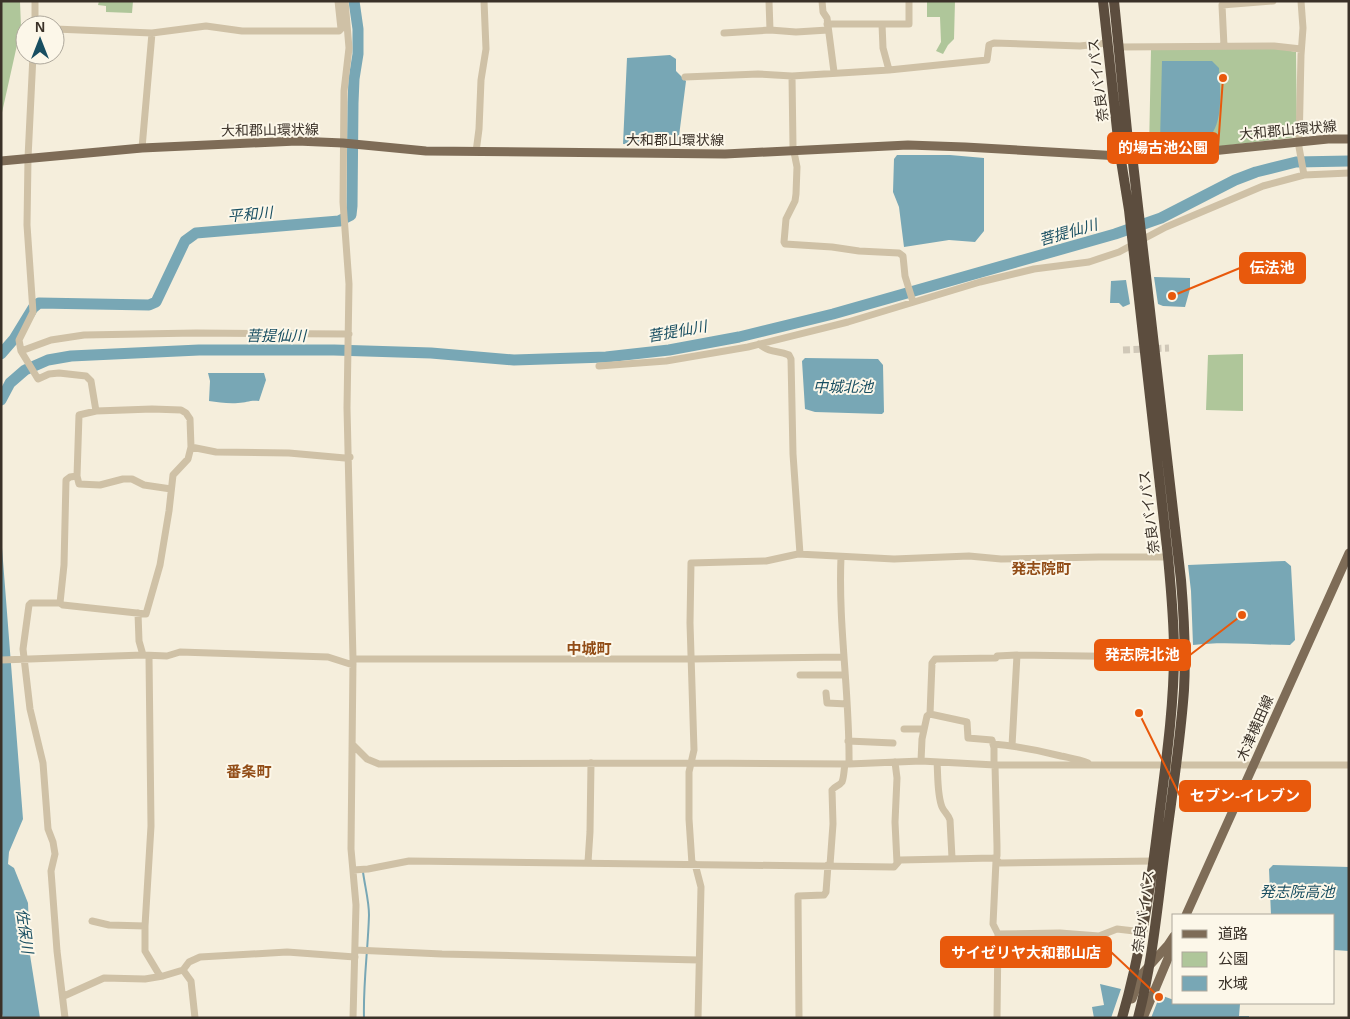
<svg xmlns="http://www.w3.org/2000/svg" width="1350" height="1019" font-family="Arial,'Noto Sans JP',sans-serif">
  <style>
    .green { fill: #afc69a }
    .water { fill: #78a7b5 }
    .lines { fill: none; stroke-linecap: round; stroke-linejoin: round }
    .stream { stroke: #78a7b5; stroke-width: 2 }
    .river { stroke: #78a7b5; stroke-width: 11 }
    .minor-tunnel { stroke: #d0c8b8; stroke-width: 7; stroke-dasharray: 7 3.5; stroke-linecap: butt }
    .minor { stroke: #cfc1a6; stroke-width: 7 }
    .major { stroke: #7e6c57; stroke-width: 9 }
    .highway { stroke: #5c4d3e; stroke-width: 10 }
    .labels { text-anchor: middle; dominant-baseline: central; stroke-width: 4; stroke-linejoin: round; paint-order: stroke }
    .street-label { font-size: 14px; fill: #3a3128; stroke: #fcf7e9 }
    .water-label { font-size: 15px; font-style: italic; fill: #184e61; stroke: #fcf7e9 }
    .neighbourhood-label { font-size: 15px; font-weight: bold; fill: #924d17; stroke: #fcf7e9 }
    .leader { fill: none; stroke: #e8590c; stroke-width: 2 }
    .callout-dot { fill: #e8590c; stroke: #fcf7e9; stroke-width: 2 }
    .callout { fill: #e8590c; stroke: #e8590c; stroke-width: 2 }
    .callout-label { font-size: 15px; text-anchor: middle; font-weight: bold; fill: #fff }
  </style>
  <rect width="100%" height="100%" fill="#f5eedc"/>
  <!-- green -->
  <path class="green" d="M 1,1 L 20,2 L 21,27 L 1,117 Z
    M 99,1 L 133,1 L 132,13 L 106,12 L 106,6 L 98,5 Z
    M 927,1 L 955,1 L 954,39 L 948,45 L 943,54 L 936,51 L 941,42 L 940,17 L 927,17 Z
    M 1275,48 L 1296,52 L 1297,137 L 1173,152 L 1149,151 L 1151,49 Z
    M 1243,354 L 1243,411 L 1206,410 L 1208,355 Z"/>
  <!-- water -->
  <path class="water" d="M 670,55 L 676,59 L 676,71 L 686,81 L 678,144 L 623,144 L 627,58 Z
    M 1162,61 L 1212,61 L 1219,68 C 1220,87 1223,116 1213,132 L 1175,145 L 1160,142 Z
    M 897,155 L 950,155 L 984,158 L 984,231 L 975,242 L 949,240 L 904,247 L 899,207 L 893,192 L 894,159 Z
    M 1154,277 L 1190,278 L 1190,289 L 1185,307 L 1163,306 L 1158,304 Z
    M 1126,280 L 1130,304 L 1123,307 L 1119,303 L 1110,303 L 1111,281 Z
    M 805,358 L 878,359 L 883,365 L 884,412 L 882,414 L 815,412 L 805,409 L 802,361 Z
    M 208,373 L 264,373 L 266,380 L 259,401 C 249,400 247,403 238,403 C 228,404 218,402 209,401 L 210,381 Z
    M 1,535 L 23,819 L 9,852 L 8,864 L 14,868 L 28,903 L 30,955 L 40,1018 L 3,1018 L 1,1009 Z
    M 1285,561 L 1291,566 L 1295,640 L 1290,645 C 1258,645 1224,641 1193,645 L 1191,591 L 1188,565 Z
    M 1273,865 L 1349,867 L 1349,951 L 1334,950 L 1334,915 L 1271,915 L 1269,869 Z
    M 1100,984 L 1121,989 L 1111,1018 L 1094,1018 L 1092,1007 L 1104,1005 Z
    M 1160,995 L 1174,1000 L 1174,1003 L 1240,1004 L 1239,1016 L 1249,1016 L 1249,1018 L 1151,1018 Z"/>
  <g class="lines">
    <!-- stream -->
    <path class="stream" d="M 363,872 C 365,887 369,901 369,915 C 368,950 363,983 364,1018"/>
    <!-- river -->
    <path class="river" d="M 1,354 L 14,339 L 33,308 L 39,303 L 149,305 L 156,302 L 185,241 L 196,233 L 339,221 L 351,215 L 352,206 L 353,103 L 354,79 L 358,54 L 358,29 L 354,1
      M 1,400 L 10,383 L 25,370 L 48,360 L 71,356 L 199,350 L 334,350 L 431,353 L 514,360 L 606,357 L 669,350 L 739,337 L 833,314 L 1115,234 L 1161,218 L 1235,180 L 1256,172 L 1296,162 L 1349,161"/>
    <!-- minor-tunnel -->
    <path class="minor-tunnel" d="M 1123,350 L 1169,348"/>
    <!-- minor -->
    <path class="minor" d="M 345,1 L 349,48 L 344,91 L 343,202 L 349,284 L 347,408 L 353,659 L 351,849 L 356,905 L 353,1018
      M 769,1 L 770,30 L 796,32 L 828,30
      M 822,1 L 823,12 L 827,18 L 834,72
      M 1301,1 L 1303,28 L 1301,55 L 1299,147 L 1304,175
      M 827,24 L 909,24 L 909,1
      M 882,24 L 883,48 L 889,70
      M 35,25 L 35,1
      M 55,29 L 152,33 L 206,26 L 242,31 L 339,31 L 341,29 L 338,1
      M 724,33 L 770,30
      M 1224,46 L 1222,5 L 1273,1
      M 1118,47 L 1274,46 L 1301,49
      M 33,55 L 28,158 L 27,225 L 33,312 L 19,340 L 21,351 L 38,379 L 49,374 L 59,373 L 86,376 L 91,381 L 96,411
      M 685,77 L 758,74 L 792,76
      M 142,148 L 152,33
      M 476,152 L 479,129 L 481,80 L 486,49 L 484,1
      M 913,302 L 905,276 L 903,256 L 899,253 L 859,251 L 832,247 L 785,244 L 784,242 L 786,219 L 795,201 L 796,194 L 797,167 L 793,147 L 792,76 L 889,70 L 987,60 L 989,45 L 994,43 L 1080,46 L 1107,43
      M 759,344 C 773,355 777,349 789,355 L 791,359 L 793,454 L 800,554
      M 21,351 L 51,340 L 84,335 L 196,333 L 349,334
      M 599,366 L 666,361 L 748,347 L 848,322 L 980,282 L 1034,269 L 1089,262 L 1119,252 L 1166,227 L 1263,186 L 1304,175 L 1349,173
      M 152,409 L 181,410 L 186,413 L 190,419 L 191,447 L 188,459 L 173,475 L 169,511 L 160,565 L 146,614 L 63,605 L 60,603 L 64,565 L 66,480 L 70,477 L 77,476 L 79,415 L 96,411 Z
      M 191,447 L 216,452 L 289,453 L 345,458 L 350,457
      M 77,476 L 79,484 L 100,485 L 123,479 L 132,479 L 144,485 L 171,489
      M 841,557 C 838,626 850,695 849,764
      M 60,603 L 31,603 L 29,605 L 23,649 L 30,709 L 43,763 L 48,829 L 53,842 L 55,854 L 51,871 L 57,951 L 65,1018
      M 138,613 L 139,641 L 143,655
      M 149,657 L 151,826 L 145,926 L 145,951 L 160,976
      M 353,659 L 692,659 L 844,657
      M 1,660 L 143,655 L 167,656 L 180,652 L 328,657 L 353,665
      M 800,675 L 844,675
      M 826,693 L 827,703 L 847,704
      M 930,714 L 967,722 L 968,738 L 992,740 L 994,748 L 994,764
      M 904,729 L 924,729
      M 848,741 L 893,743
      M 993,744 C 1016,746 1038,750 1061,756 C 1070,758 1079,759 1088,763
      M 353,745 L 367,759 L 379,764 L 691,763 L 849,764 L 921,761 L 995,765 L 1349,765
      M 1012,746 L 1017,655
      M 921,761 L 922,739 L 927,716 L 930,714 L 932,663 L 935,659 L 996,658 L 997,656 L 1017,655 L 1154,657 L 1174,652
      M 895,762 L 897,778 L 895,822 L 897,863
      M 937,762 C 938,774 937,795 942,807 C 944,812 948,814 950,820 L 952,858
      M 994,858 L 997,856 L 997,846 L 995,765
      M 996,861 L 993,924 L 998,934 L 997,1018
      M 588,862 L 590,832 L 591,763
      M 692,864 L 689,819 L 689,772 L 694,750 L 690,623 L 691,563 L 766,561 L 798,554 L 894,559 L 969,556 L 1001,559 L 1099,557 L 1168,557
      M 695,864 L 701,887 L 698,1018
      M 830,865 L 833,824 L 832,790 C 835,786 839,786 842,782 C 844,777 844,769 845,764
      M 353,870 L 368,869 L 409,861 L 894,867 L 900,860 L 994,858 L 1000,863 L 1154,861
      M 92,921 L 109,925 L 145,926
      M 998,934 L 1060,933 L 1099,936 L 1117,929 L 1143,932
      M 355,950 L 442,954 L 699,960
      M 183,970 L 191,981 L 195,1018
      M 64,996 L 104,978 L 145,979 L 163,976 L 183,970 L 189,962 L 200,957 L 287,952 L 355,957
      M 799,1018 L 798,896 L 824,895 L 826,892 L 828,865"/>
    <!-- major -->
    <path class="major" d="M 1,161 L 142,148 L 297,141 L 343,143 L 426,151 L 725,154 L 908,145 L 965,147 L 1137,157 L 1173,155 L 1328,139 L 1349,139
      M 1186,915 L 1349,553
      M 1132,999 L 1141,975 L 1168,945 L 1174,936
      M 1143,1018 L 1174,944"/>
    <!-- highway -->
    <path class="highway" d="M 1103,1 L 1119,148 L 1129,210 L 1168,557 C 1171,589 1174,620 1174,652 C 1174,707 1166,762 1159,817 C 1151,885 1141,952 1122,1018
      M 1114,1 L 1129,151 L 1133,163 L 1181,580 C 1184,616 1186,654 1184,690 C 1180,746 1171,801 1164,856 C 1157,910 1152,965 1138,1018"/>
  </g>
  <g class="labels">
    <!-- street labels -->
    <g class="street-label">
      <text transform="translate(1098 80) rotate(-97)">奈良バイパス</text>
      <text transform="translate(270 130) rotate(-1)">大和郡山環状線</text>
      <text transform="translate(1288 130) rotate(-5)">大和郡山環状線</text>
      <text x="675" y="140">大和郡山環状線</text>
      <text transform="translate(1149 512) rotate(-97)">奈良バイパス</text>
      <text transform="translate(1255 728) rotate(-66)">木津横田線</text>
      <text transform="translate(1143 911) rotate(-82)">奈良バイパス</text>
    </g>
    <!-- water labels -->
    <g class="water-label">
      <text transform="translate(250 214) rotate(-5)">平和川</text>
      <text transform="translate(1068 232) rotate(-16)">菩提仙川</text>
      <text transform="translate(677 331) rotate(-10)">菩提仙川</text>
      <text x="276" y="335">菩提仙川</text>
      <text x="843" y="386">中城北池</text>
      <text x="1297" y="891">発志院高池</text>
      <text transform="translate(25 931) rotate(82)">佐保川</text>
    </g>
    <!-- neighbourhood labels -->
    <g class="neighbourhood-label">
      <text x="1041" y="568">発志院町</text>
      <text x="589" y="648">中城町</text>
      <text x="249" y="771">番条町</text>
    </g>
  </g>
  <!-- callouts -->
  <path class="leader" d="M1223 78L1218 148M1172 296L1240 268M1242 615L1190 655M1139 713L1180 796M1159 997L1111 952"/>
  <g class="callout-dot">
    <circle cx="1223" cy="78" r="5"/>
    <circle cx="1172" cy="296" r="5"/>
    <circle cx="1242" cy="615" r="5"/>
    <circle cx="1139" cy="713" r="5"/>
    <circle cx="1159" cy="997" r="5"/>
  </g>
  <g class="callout">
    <rect x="1108" y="133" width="110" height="30" rx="5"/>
    <rect x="1240" y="253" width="65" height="30" rx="5"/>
    <rect x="1095" y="640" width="95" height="30" rx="5"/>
    <rect x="1180" y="781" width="130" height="30" rx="5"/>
    <rect x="941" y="937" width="170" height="30" rx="5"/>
  </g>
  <g class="callout-label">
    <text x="1163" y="153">的場古池公園</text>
    <text x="1272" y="273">伝法池</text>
    <text x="1142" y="660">発志院北池</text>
    <text x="1245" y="801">セブン-イレブン</text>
    <text x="1026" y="958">サイゼリヤ大和郡山店</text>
  </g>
  <!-- border -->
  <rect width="1350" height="1019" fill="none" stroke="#3a3128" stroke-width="5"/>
  <!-- legend -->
  <rect x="1172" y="914" width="162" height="90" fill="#fcf7e9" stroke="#aea89c"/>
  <rect x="1182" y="930" width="25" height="8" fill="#7e6c57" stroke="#aea89c"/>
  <text x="1218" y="939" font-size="15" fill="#3a3128">道路</text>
  <rect x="1182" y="952" width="25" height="15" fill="#afc69a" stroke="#aea89c"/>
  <text x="1218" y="964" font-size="15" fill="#3a3128">公園</text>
  <rect x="1182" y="976" width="25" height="15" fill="#78a7b5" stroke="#aea89c"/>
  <text x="1218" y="989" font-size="15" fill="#3a3128">水域</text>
  <!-- north arrow -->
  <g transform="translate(40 40)"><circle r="24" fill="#fcf7e9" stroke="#aea89c"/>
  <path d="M0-4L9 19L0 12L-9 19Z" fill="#184e61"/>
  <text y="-8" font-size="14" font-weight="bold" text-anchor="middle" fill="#3a3128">N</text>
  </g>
</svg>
